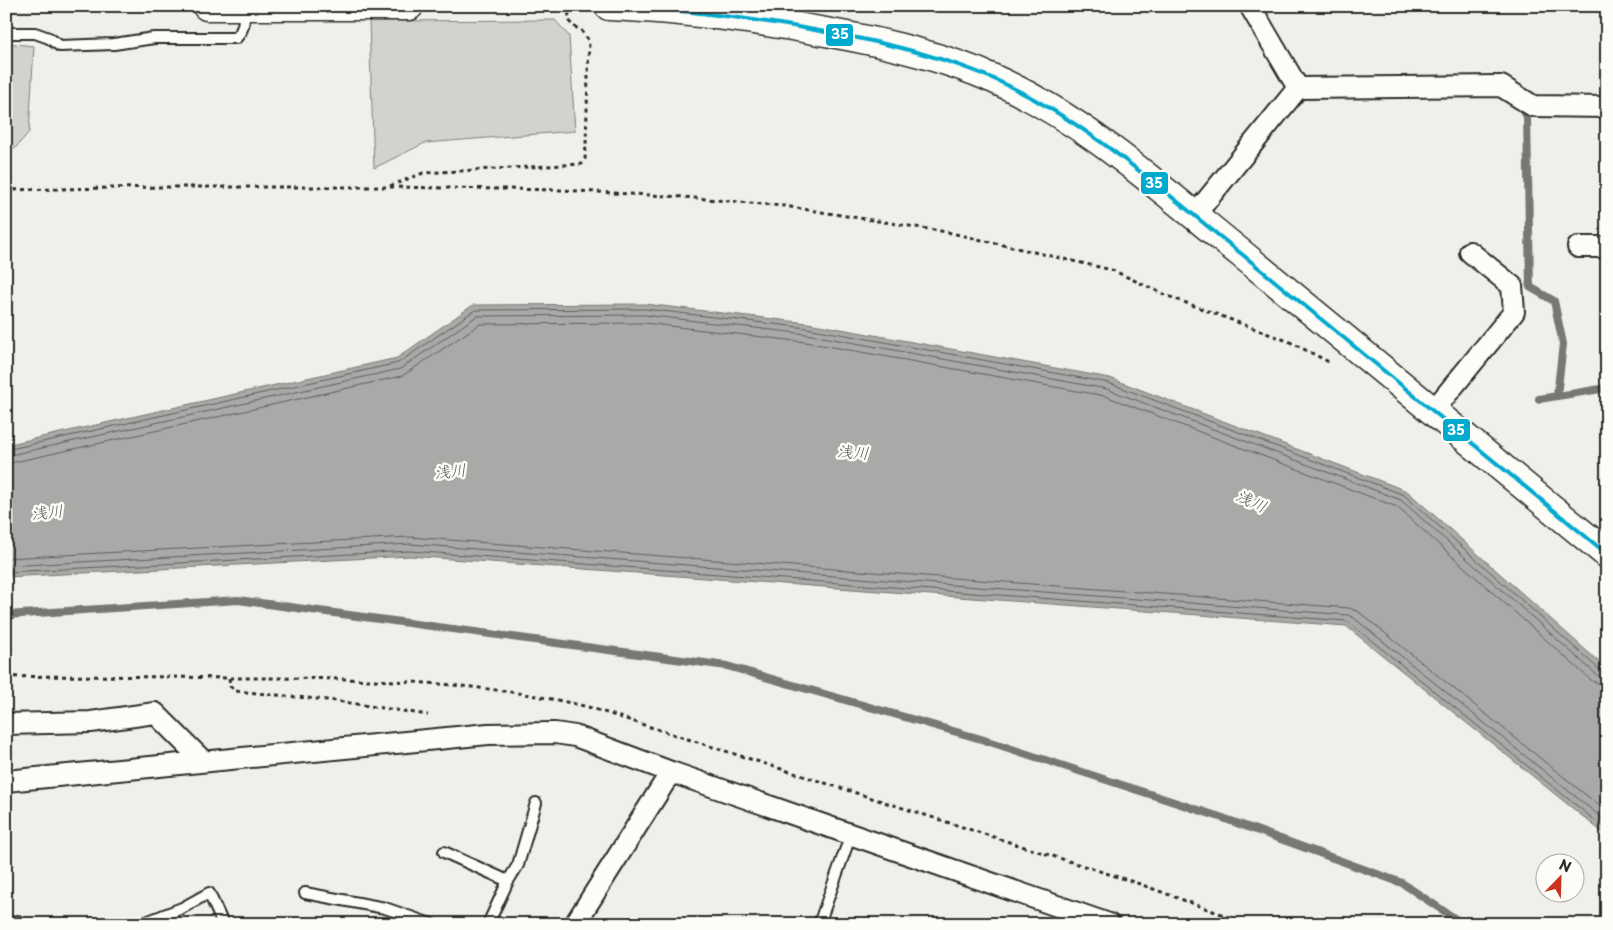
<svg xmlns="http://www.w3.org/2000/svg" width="1613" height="930" font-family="'Playpen Sans','Klee One',sans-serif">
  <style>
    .green { fill: #d3d2cf; stroke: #7f7e7d }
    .water { fill: #aaa9a7; stroke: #777775 }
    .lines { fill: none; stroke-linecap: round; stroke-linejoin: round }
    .shore { stroke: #5e5d5d; stroke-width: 1 }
    .stream { stroke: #777775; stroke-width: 8 }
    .lane-casing { stroke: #2b2b2b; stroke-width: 14 }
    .street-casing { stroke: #2b2b2b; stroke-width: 24 }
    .secondary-casing { stroke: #2b2b2b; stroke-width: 31 }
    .path { stroke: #2b2b2b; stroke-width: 3; stroke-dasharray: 4 4; stroke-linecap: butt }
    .lane { stroke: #fdfcf7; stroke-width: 10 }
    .street { stroke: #fdfcf7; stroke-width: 20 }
    .secondary { stroke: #fdfcf7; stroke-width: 28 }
    .bus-1-casing { stroke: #fdfcf7; stroke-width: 8 }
    .bus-1 { stroke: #00a9ce; stroke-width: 4 }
    .labels { text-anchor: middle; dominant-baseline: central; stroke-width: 5; stroke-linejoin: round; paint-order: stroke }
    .water-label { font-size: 16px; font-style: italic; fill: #575756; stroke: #fdfcf7 }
    .line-badge { stroke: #fdfcf7; stroke-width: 2 }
    .badge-label { font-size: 14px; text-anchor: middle; font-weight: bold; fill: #fff }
  </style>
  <rect width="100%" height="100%" fill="#f0efeb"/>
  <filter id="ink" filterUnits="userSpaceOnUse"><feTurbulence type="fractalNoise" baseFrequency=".02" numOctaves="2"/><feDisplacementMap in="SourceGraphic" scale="10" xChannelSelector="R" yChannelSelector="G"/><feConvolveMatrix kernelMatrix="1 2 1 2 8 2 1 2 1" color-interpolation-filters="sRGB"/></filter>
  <g filter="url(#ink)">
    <!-- green -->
    <path class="green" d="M 555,20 L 569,36 L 575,131 L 425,143 L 374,168 L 369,21 Z
      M 6,43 L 34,46 L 29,132 L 6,159 Z"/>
    <!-- water -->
    <path class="water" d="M 645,304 L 808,323 L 1110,378 L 1407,491 L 1607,669 L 1607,836 L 1346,626 L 410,556 L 6,577 L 6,445 L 397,358 L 473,305 Z"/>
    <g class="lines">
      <!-- shore -->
      <path class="shore" d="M 6,450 L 398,363 L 475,310 L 645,309 L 807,328 L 1109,383 L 1404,495 L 1601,671 L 1607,672
        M 6,456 L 400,369 L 477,316 L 645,315 L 806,334 L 1107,389 L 1401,500 L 1597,675 L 1607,679
        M 6,464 L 402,376 L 480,324 L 644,323 L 805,342 L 1105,396 L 1397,507 L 1592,681 L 1607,686
        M 6,558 L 410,537 L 1349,608 L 1359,612 L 1607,812
        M 6,566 L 410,544 L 1348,615 L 1354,618 L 1607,822
        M 6,572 L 410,551 L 1347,621 L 1607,830"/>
      <!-- stream -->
      <path class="stream" d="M 1521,105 L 1527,117 L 1530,287 L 1554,301 L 1563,344 L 1557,396
        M 1539,399 L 1607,388
        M 6,615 L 238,600 L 727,666 L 981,739 L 1220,817 L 1402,883 L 1463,924"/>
      <!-- lane casing -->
      <g class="lane-casing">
        <path id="lane" d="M 6,33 L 35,33 L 49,38 L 60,46 L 114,44 L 154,38 L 236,38 C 245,29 244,20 244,8
          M 444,852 L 508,881
          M 305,893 L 385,908 L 431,924
          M 9,924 L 18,921 L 21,924
          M 141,924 L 182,908 L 209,893 L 223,924
          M 488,924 L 508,881 L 518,865 L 536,803
          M 819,924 L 851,834"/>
      </g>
      <!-- street casing -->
      <g class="street-casing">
        <path id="street" d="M 1250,6 L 1298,88
          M 1194,216 L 1298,88 L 1501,86 L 1533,106 L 1607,107
          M 1578,247 L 1607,247
          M 1433,411 L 1514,312 L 1512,286 L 1470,252
          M 6,724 L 91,722 L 155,713 L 203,761
          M 6,781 L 488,734 L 555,733 L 575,736 L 671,772 L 1109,924
          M 575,924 L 671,772"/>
      </g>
      <!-- secondary casing -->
      <g class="secondary-casing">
        <path id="secondary" d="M 207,6 L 409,6
          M 609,6 C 684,9 757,19 831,33 C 887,43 942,56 994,79 C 1088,121 1164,192 1243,255 C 1365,354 1485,455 1607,554"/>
      </g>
      <!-- path -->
      <path class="path" d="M 390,186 L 423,173 L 582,164 L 585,159 L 586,144 L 589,41 L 581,30 L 571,25 L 567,6
        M 6,190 L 163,187 L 389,187 L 561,190 L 684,197 L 784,206 L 947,232 L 1112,270 L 1168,296 L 1290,342 L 1329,362
        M 6,677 C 82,675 158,677 234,678 C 350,678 475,679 588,707 L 1140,884 L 1248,924
        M 229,678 L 230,686 L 236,691 L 337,701 L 428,715"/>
      <!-- lane -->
      <use href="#lane" class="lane"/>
      <!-- street -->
      <use href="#street" class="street"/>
      <!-- secondary -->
      <use href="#secondary" class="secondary"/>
      <!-- bus-1 casing -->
      <g class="bus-1-casing">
        <path id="bus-1" d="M 609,6 C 684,9 757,19 831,33 C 887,43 942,56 994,79 C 1088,121 1164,192 1243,255 C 1365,354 1485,455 1607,554"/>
      </g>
      <!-- bus-1 -->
      <use href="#bus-1" class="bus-1"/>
    </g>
  </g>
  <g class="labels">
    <!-- water labels -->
    <g class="water-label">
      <text transform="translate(853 451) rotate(4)">浅川</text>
      <text transform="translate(450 470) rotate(-6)">浅川</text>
      <text transform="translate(1252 500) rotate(25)">浅川</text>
      <text transform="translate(47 511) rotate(-6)">浅川</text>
    </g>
  </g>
  <g class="line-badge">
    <rect x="825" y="23" width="29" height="24" rx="5" fill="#00a9ce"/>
    <rect x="1140" y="171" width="29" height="24" rx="5" fill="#00a9ce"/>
    <rect x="1442" y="418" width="29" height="24" rx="5" fill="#00a9ce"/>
  </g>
  <g class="badge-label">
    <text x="840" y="39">35</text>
    <text x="1154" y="188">35</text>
    <text x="1456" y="435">35</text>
  </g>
  <!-- margin -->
  <rect width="1613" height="930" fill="none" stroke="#fdfcf7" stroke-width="25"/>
  <rect x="12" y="12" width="1588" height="905" fill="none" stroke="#2b2b2b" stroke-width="2" filter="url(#ink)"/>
  <!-- north arrow -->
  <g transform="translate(1560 878) rotate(23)"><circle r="24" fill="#fdfcf7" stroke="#a9a8a5"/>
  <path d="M0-4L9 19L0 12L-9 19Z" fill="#c8321e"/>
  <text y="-8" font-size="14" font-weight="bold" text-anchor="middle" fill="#2b2b2b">N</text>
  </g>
</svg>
